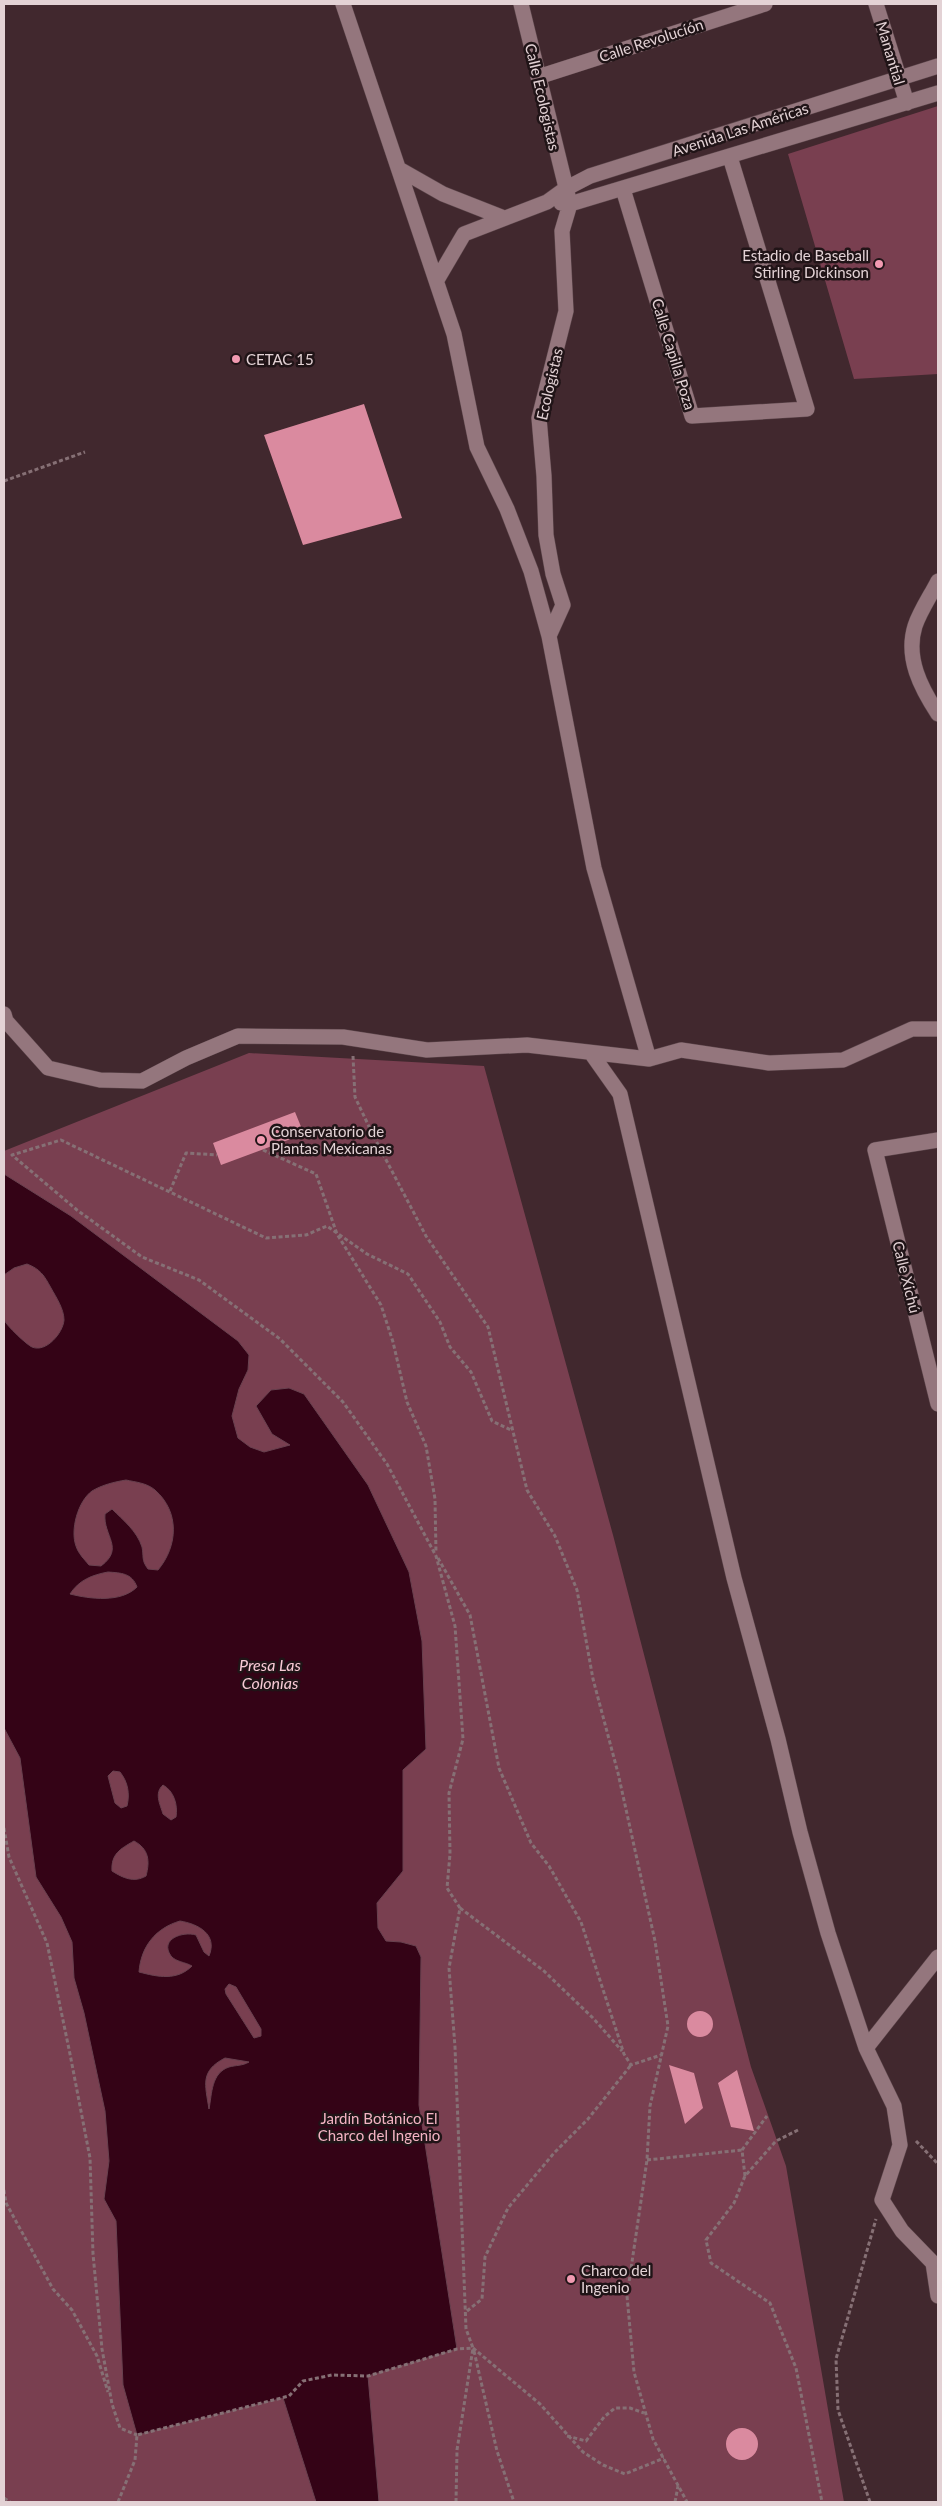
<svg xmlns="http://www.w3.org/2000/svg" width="942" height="2506" font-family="Lato,sans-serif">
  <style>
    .green { fill: #793f50 }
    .water { fill: #340316; stroke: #68414f; fill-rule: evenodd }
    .building { fill: #da8a9f }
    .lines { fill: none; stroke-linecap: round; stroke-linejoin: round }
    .street-casing { stroke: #5c464b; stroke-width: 16 }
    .path { stroke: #867075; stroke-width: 3; stroke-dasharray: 4 2.5; stroke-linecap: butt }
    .street { stroke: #94767d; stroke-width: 15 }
    .poi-dot { fill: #f19ab1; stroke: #201417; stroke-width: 2 }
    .labels { text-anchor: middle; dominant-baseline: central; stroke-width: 5; stroke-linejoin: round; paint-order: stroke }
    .street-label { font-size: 15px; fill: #e3d2d5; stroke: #201417 }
    .poi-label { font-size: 15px; fill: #e3d2d5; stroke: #201417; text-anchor: start }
    .park-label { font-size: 15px; fill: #f4b3c3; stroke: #201417 }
    .water-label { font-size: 16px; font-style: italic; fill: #f7cad5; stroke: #201417 }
  </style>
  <rect width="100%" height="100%" fill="#41282e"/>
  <!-- green -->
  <path class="green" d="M 938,106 L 938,374 L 854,379 L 788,154 Z
    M 249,1053 L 484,1066 L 613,1535 L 751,2067 L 786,2166 L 844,2502 L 4,2502 L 4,1151 Z"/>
  <!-- water -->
  <path class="water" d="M 4,1174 L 71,1216 L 238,1341 L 249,1355 L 248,1370 L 239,1389 L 232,1416 L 238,1438 L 250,1447 L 264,1452 L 290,1445 L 272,1434 L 256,1406 L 271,1390 L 289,1388 L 304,1394 L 368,1485 L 409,1572 L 422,1641 L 426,1749 L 403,1770 L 403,1871 L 377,1903 L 378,1928 L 386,1941 L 401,1942 L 416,1946 L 421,1957 L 419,2105 L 457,2349 L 368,2376 L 379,2502 L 316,2502 L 283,2398 L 137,2435 L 123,2385 L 116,2221 L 104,2199 L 109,2161 L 105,2111 L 84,2013 L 74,1978 L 72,1942 L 61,1917 L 36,1877 L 20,1758 L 4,1728 L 4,1320 C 7,1326 27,1345 32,1347 C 46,1353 63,1333 64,1320 C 64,1309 56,1297 51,1288 C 44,1275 40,1269 27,1264 L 14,1268 L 4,1275 ZM 126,1480 C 135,1482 147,1483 155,1490 C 180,1512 178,1546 158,1570 L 148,1569 C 141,1560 144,1556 142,1547 C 137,1531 123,1520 112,1509 L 105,1514 C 103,1536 125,1548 101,1566 L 89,1565 C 84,1559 78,1553 76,1546 C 70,1530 78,1501 92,1491 C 102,1485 114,1482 126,1480 ZM 108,1572 C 121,1573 132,1573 137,1587 C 121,1603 90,1599 70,1594 C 79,1580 92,1575 108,1572 ZM 113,1771 L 120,1772 C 128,1782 130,1794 127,1806 L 121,1808 L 115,1803 L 108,1776 ZM 163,1785 C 174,1791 178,1805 176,1817 L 171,1820 L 163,1814 C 160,1804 154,1793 163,1785 ZM 134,1841 C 149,1849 150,1861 146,1876 C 134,1883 123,1878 112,1871 C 111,1854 120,1849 134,1841 ZM 180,1921 C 198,1924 218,1934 209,1956 L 204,1952 L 196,1935 C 183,1931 159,1939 171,1956 C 176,1962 185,1962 192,1966 C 177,1981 158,1977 139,1972 C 141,1946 156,1928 180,1921 ZM 229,1984 L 236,1987 L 261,2029 L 261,2036 L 254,2038 L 226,1994 L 225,1989 ZM 225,2058 L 249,2062 C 242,2066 236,2065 229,2067 C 211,2073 212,2094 209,2109 C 205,2084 200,2071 225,2058 Z"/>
  <!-- building -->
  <path class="building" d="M 364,404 L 402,518 L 303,545 L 264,435 Z
    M 295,1112 L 304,1134 L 221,1165 L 213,1143 Z
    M687 2024a13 13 0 1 1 26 0a13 13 0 1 1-26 0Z
    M 669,2065 L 694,2073 L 703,2108 L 685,2124 Z
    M 737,2070 L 754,2131 L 731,2127 L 718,2083 Z
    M726 2444a16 16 0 1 1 32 0a16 16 0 1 1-32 0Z"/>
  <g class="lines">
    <!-- street casing -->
    <g class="street-casing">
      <path id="street" d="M 343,4 L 454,334 L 477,447 L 507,509 L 531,571 L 549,636 L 594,868 L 649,1059
        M 521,4 L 570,204 L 562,231 L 566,311 L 539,418 L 544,476 L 546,535 L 553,574 L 563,605 L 549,636
        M 876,4 L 907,103
        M 538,77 L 765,4
        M 399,169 L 443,194 L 504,218
        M 623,189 L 692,416 L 807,409 L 730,157
        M 561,203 L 570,204 L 938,93
        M 437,280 L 464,234 L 547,202 L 565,189 L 590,176 L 938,66
        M 938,581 C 931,595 920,611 915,626 C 905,658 921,688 938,714
        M 4,1014 L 6,1021 L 48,1068 L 100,1080 L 142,1081 L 186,1058 L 238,1036 L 343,1037 L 427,1050 L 527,1045 L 649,1059 L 681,1050 L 769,1063 L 843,1060 L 912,1029 L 938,1029
        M 591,1053 L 620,1094 L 734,1578 L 778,1739 L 800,1832 L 828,1933 L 866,2048 L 894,2106 L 900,2145 L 882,2200 L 902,2231 L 933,2263 L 938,2296
        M 938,1140 L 875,1150 L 938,1404
        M 866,2048 L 938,1957"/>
    </g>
    <!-- path -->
    <path class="path" d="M 4,481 L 85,452
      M 353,1056 L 355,1097 L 373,1135 L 426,1236 L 488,1327 L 527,1490 L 555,1536 L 577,1590 L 593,1679 L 618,1773 L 655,1941 L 668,2026 L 650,2106 L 647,2160 L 627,2296 L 634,2372 L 653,2439 L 687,2502
      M 263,1150 L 316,1174 L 337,1234 L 381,1305 L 393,1342 L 407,1402 L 426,1446 L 435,1499 L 436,1553
      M 170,1191 L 186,1153 L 217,1155
      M 438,1558 L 470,1615 L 499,1768 L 531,1843 L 549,1866 L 581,1922 L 624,2054 L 631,2065 L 661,2055
      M 4,1828 L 9,1857 L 47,1943 L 70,2054 L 90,2158 L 93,2254 L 102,2349 L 112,2404 L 120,2428 L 137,2435
      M 460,1908 L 544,1971 L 593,2018 L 622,2051
      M 798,2130 L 776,2141 L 745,2176 L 734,2203 L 706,2240 L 711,2263 L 770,2303 L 796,2368 L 822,2502
      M 916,2141 L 938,2164
      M 647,2160 L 742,2150
      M 745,2176 L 742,2150 L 767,2116
      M 4,2190 L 6,2203 L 53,2289 L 72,2310 L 97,2356 L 108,2392
      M 467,2311 L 482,2299 L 485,2257 L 508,2208 L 554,2153 L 588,2119 L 631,2065
      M 474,2351 L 497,2451 L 514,2502
      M 567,2436 L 586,2441 L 604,2417 L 615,2408 L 630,2408 L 644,2413
      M 4,2498 L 10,2502
      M 118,2502 L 135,2460 L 137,2435 L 289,2396 L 303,2381 L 332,2375 L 368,2376 L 457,2349 L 473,2348 L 540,2404 L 583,2452 L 603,2465 L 625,2474 L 664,2458
      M 456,2502 L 457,2450 L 473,2348 L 466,2329 L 455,2047 L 449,1968 L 460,1908 L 447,1888 L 450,1854 L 449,1793 L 463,1739 L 455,1626 L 436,1556 L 387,1464 L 343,1402 L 280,1339 L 199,1280 L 142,1257 L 77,1210 L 12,1155 L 61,1140 L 266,1238 L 306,1235 L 327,1226 L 367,1254 L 408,1274 L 440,1322 L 450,1347 L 471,1372 L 492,1421 L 511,1430
      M 675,2502 L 678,2486
      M 870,2502 L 838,2410 L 836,2359 L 876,2219"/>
    <!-- street -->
    <use href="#street" class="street"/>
  </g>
  <!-- markers -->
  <g class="poi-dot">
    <circle cx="879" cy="264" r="5"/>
    <circle cx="236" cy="359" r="5"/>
    <circle cx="261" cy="1140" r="5"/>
    <circle cx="571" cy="2279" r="5"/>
  </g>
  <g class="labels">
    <!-- street labels -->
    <g class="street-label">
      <text transform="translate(651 40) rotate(-18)">Calle Revolucíón</text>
      <text transform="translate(891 53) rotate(73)">Manantial</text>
      <text transform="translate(543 97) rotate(77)">Calle Ecologistas</text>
      <text transform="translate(740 129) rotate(-18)">Avenida Las Américas</text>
      <text transform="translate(674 354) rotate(73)">Calle Capilla Poza</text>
      <text transform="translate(549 384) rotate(-77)">Ecologistas</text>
      <text transform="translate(907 1277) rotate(76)">Calle Xichú</text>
    </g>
    <!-- poi labels -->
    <g class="poi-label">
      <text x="869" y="255" text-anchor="end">Estadio de Baseball<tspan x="869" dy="17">Stirling Dickinson</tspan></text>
      <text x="246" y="359">CETAC 15</text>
      <text x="271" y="1131">Conservatorio de<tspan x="271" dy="17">Plantas Mexicanas</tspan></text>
      <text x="581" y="2270">Charco del<tspan x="581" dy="17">Ingenio</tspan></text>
    </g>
    <!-- park labels -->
    <g class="park-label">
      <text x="379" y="2118">Jardín Botánico El<tspan x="379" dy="17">Charco del Ingenio</tspan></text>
    </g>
    <!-- water labels -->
    <g class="water-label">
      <text x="270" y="1664">Presa Las<tspan x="270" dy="18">Colonias</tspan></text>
    </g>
  </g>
  <!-- border -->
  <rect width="942" height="2506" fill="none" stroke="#e3d2d5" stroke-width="10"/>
</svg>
